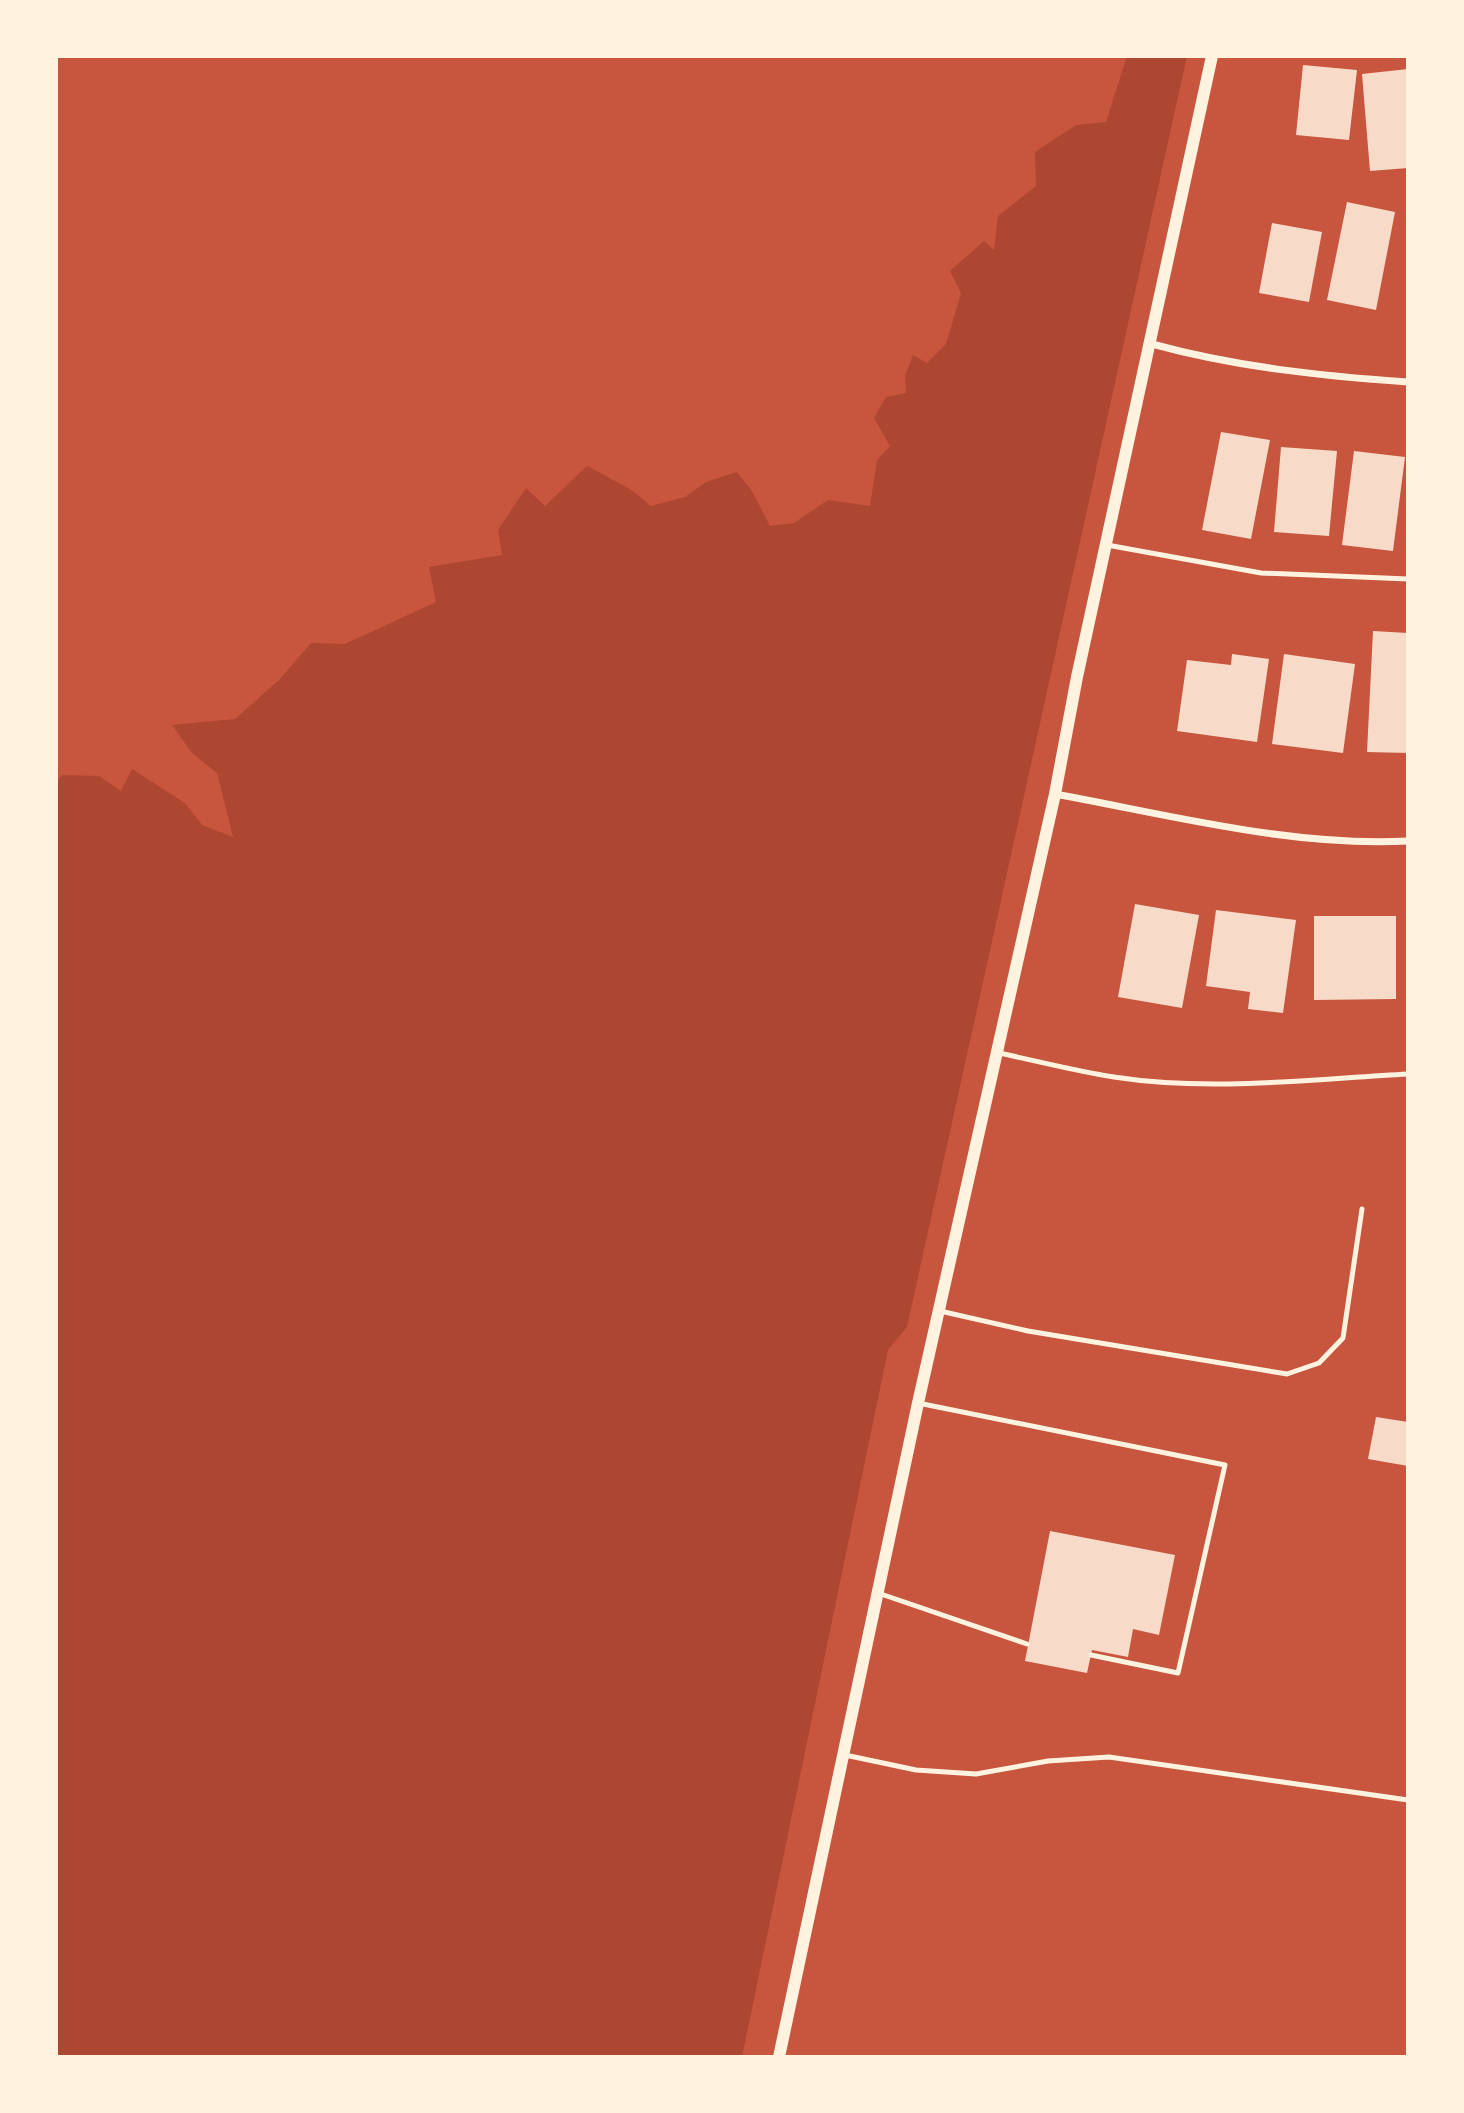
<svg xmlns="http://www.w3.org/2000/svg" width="1464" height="2113" font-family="Overpass,sans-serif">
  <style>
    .green { fill: #ae4732 }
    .building { fill: #f7dbc8 }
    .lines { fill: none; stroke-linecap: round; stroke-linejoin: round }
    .service { stroke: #fff3e0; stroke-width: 5 }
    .minor { stroke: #fff3e0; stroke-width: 7 }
    .tertiary { stroke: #fff3e0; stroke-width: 12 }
  </style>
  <rect width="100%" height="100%" fill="#c8553d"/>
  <!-- green -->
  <path class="green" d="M 1127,56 L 1187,56 L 907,1327 L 888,1350 L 742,2057 L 56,2057 L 56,781 L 63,775 L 99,776 L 121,791 L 132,769 L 185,803 L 202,825 L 233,837 L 217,773 L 192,753 L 172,725 L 235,719 L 279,680 L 311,643 L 345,644 L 436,602 L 429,567 L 502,555 L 498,530 L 526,488 L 545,506 L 587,466 L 630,489 L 651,506 L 685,497 L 706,482 L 737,472 L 752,491 L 770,526 L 794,523 L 828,500 L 870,506 L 877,460 L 890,446 L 874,418 L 886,397 L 906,393 L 905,376 L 913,355 L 927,363 L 946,344 L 961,293 L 950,271 L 984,241 L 994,250 L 998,216 L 1036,186 L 1035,152 L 1076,125 L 1106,122 Z"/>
  <!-- building -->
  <path class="building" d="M 1303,65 L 1357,70 L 1349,140 L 1296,135 Z
    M 1408,69 L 1408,168 L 1370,171 L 1362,74 Z
    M 1347,202 L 1395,212 L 1376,310 L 1327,300 Z
    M 1272,223 L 1322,232 L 1309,302 L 1259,293 Z
    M 1221,432 L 1270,440 L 1251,539 L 1202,530 Z
    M 1281,447 L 1337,451 L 1329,536 L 1274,532 Z
    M 1354,451 L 1405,457 L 1393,551 L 1342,545 Z
    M 1373,631 L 1408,633 L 1408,753 L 1367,752 Z
    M 1232,654 L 1269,659 L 1257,742 L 1177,731 L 1187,660 L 1231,665 Z
    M 1284,654 L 1355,664 L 1343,753 L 1272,744 Z
    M 1135,904 L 1199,915 L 1182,1008 L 1118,997 Z
    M 1216,910 L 1296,920 L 1283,1013 L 1248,1009 L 1250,992 L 1206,986 Z
    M 1314,916 L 1396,916 L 1396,999 L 1314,1000 Z
    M 1376,1417 L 1408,1422 L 1408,1466 L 1368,1459 Z
    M 1050,1531 L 1175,1555 L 1159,1635 L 1133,1629 L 1128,1657 L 1092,1650 L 1087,1673 L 1025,1661 Z"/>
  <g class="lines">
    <!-- service -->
    <path class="service" d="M 1107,545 L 1261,573 L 1408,579
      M 999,1053 C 1037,1061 1075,1071 1114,1077 C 1210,1092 1312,1079 1408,1074
      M 940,1311 L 1028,1331 L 1287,1374 L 1319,1363 L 1343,1338 L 1362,1209
      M 918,1403 L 1225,1465 L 1178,1673 L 1091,1655
      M 878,1593 L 1027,1644
      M 845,1755 L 916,1770 L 976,1774 L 1048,1761 L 1109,1757 L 1408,1800"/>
    <!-- minor -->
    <path class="minor" d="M 1152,344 C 1236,367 1321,376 1408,382
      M 1055,794 C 1170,815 1291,847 1408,841"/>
    <!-- tertiary -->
    <path class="tertiary" d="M 779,2057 L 918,1403 L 1055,794 L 1077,677 L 1212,56"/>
  </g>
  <!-- border -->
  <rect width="1464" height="2113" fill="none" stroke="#fff3e0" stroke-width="116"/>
</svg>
